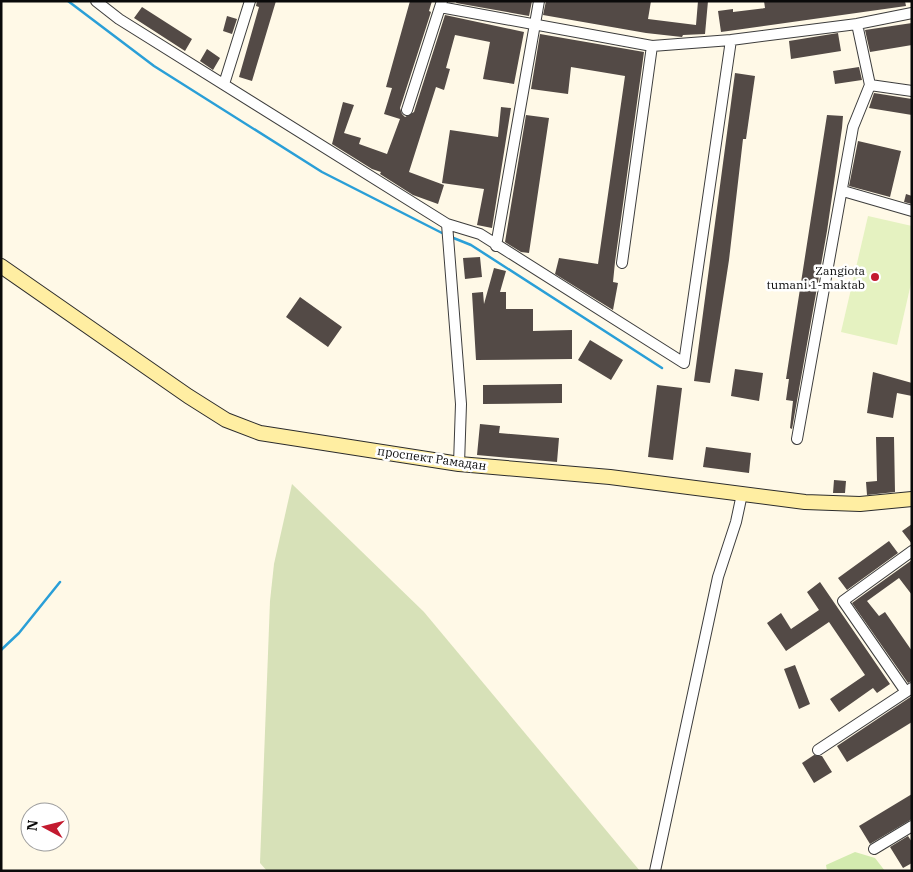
<svg xmlns="http://www.w3.org/2000/svg" width="913" height="872" font-family="'IBM Plex Serif',serif">
  <style>
    .green { fill: #d3ebaf }
    .cemetery { fill: #d7e1b8 }
    .pitch { fill: #e5f2c1 }
    .lines { fill: none; stroke-linecap: round; stroke-linejoin: round }
    .stream { stroke: #2a9fd7; stroke-width: 2.5 }
    .building { fill: #534a46 }
    .street-casing { stroke: #3d3d3d; stroke-width: 12 }
    .secondary-casing { stroke: #2c2c2c; stroke-width: 16 }
    .street { stroke: #fff; stroke-width: 10 }
    .secondary { stroke: #ffeea2; stroke-width: 14 }
    .poi-dot { fill: #c31a2f; stroke: #fff; stroke-width: 2 }
    .labels { text-anchor: middle; dominant-baseline: central; stroke-width: 5; stroke-linejoin: round; paint-order: stroke }
    .poi-label { font-size: 12px; fill: #0a0a0a; stroke: #fff; text-anchor: end }
    .street-label { font-size: 12px; fill: #0a0a0a; stroke: #fff }
  </style>
  <rect width="100%" height="100%" fill="#fff9e7"/>
  <!-- green -->
  <path class="green" d="M 855,852 L 875,858 L 885,871 L 827,871 L 826,865 Z"/>
  <!-- cemetery -->
  <path class="cemetery" d="M 292,484 L 424,612 L 640,871 L 267,871 L 260,863 L 270,601 L 274,564 Z"/>
  <!-- pitch -->
  <path class="pitch" d="M 868,216 L 912,226 L 912,279 L 897,345 L 841,332 Z"/>
  <g class="lines">
    <!-- stream -->
    <path class="stream" d="M 68,1 L 154,66 L 322,172 L 444,234
      M 451,237 L 471,245 L 662,368
      M 1,650 L 19,633 L 60,582"/>
  </g>
  <!-- building -->
  <path class="building" d="M 257,1 L 276,1 L 252,81 L 239,77 L 259,7 L 256,6 Z
    M 410,1 L 432,1 L 429,11 L 431,12 L 400,108 L 402,114 L 405,117 L 414,112 L 445,15 L 524,32 L 514,84 L 483,79 L 490,42 L 455,35 L 446,68 L 450,69 L 444,90 L 436,87 L 409,172 L 444,185 L 438,204 L 413,195 L 380,174 L 381,172 L 372,169 L 332,144 L 343,102 L 354,105 L 344,133 L 361,138 L 359,144 L 387,154 L 400,119 L 384,114 L 392,88 L 386,87 Z
    M 457,1 L 532,1 L 529,16 L 456,3 Z
    M 546,1 L 651,1 L 648,19 L 696,25 L 698,1 L 708,1 L 705,34 L 683,35 L 682,37 L 646,33 L 543,15 Z
    M 764,1 L 905,1 L 906,6 L 721,32 L 718,11 L 733,9 L 733,12 L 765,8 Z
    M 142,7 L 192,39 L 185,51 L 134,18 Z
    M 227,16 L 237,19 L 232,34 L 223,31 Z
    M 912,23 L 912,45 L 870,52 L 865,30 Z
    M 838,33 L 841,51 L 791,59 L 789,41 Z
    M 540,34 L 644,52 L 615,262 L 613,282 L 618,283 L 613,310 L 555,274 L 559,258 L 598,264 L 625,76 L 571,67 L 568,94 L 531,89 Z
    M 207,49 L 220,58 L 213,70 L 200,61 Z
    M 859,67 L 862,80 L 835,84 L 833,71 Z
    M 735,73 L 755,76 L 746,139 L 743,139 L 729,260 L 710,383 L 694,381 Z
    M 874,93 L 912,99 L 912,115 L 869,108 Z
    M 501,107 L 511,108 L 492,228 L 477,225 L 484,189 L 442,183 L 450,130 L 498,137 Z
    M 526,115 L 549,118 L 529,253 L 521,252 L 505,242 Z
    M 827,115 L 843,116 L 842,128 L 827,231 L 792,429 L 790,428 L 793,401 L 786,400 L 789,379 L 786,379 Z
    M 858,141 L 901,151 L 890,197 L 849,186 Z
    M 906,194 L 912,196 L 912,204 L 904,202 Z
    M 480,257 L 482,277 L 465,279 L 463,258 Z
    M 494,268 L 506,271 L 500,292 L 506,292 L 506,309 L 533,309 L 533,331 L 572,330 L 572,359 L 476,360 L 472,293 L 483,292 L 484,304 Z
    M 300,297 L 342,327 L 328,347 L 286,317 Z
    M 590,340 L 623,360 L 611,380 L 578,360 Z
    M 735,369 L 763,373 L 759,401 L 731,396 Z
    M 873,372 L 912,383 L 912,396 L 897,393 L 893,418 L 867,413 Z
    M 562,384 L 562,403 L 483,404 L 483,385 Z
    M 657,385 L 682,388 L 673,460 L 648,457 Z
    M 480,424 L 500,426 L 499,433 L 559,438 L 557,462 L 477,455 Z
    M 876,437 L 894,437 L 895,492 L 867,495 L 866,482 L 877,481 Z
    M 706,447 L 751,453 L 749,473 L 703,467 Z
    M 834,480 L 846,481 L 845,493 L 833,493 Z
    M 912,524 L 912,544 L 902,531 Z
    M 889,541 L 898,553 L 847,590 L 838,578 Z
    M 912,560 L 912,595 L 899,578 L 867,601 L 879,616 L 885,612 L 912,651 L 912,681 L 908,683 L 852,603 Z
    M 820,582 L 890,684 L 877,693 L 873,688 L 839,712 L 830,699 L 865,675 L 829,622 L 786,651 L 767,623 L 781,613 L 791,629 L 819,610 L 807,592 Z
    M 795,665 L 810,704 L 799,709 L 784,669 Z
    M 912,696 L 912,722 L 847,762 L 837,746 Z
    M 814,755 L 822,756 L 832,772 L 814,783 L 802,763 Z
    M 912,794 L 912,819 L 870,844 L 859,826 Z
    M 908,836 L 912,842 L 912,863 L 903,868 L 890,847 Z"/>
  <g class="lines">
    <!-- street casing -->
    <g class="street-casing">
      <path id="street" d="M 96,1 L 119,19 L 447,224 L 480,234 L 684,363 L 731,40
        M 440,7 L 652,46 L 731,40 L 857,24 L 912,13
        M 224,84 L 250,1
        M 870,85 L 912,91
        M 407,110 L 442,1
        M 843,191 L 912,211
        M 447,224 L 461,404 L 459,464
        M 496,246 L 539,1
        M 622,263 L 652,46
        M 797,439 L 853,127 L 870,85 L 857,24
        M 906,692 L 843,601 L 912,551
        M 818,750 L 912,688
        M 874,849 L 912,826
        M 655,871 L 718,577 L 736,522 L 742,494"/>
    </g>
    <!-- secondary casing -->
    <g class="secondary-casing">
      <path id="secondary" d="M 1,266 L 188,396 L 226,420 L 260,433 L 459,464 L 610,477 L 805,502 L 860,504 L 912,499"/>
    </g>
    <!-- street -->
    <use href="#street" class="street"/>
    <!-- secondary -->
    <use href="#secondary" class="secondary"/>
  </g>
  <!-- markers -->
  <circle class="poi-dot" cx="875" cy="277" r="5"/>
  <g class="labels">
    <!-- poi labels -->
    <g class="poi-label">
      <text x="865" y="270">Zangiota<tspan x="865" dy="14">tumani 1-maktab</tspan></text>
    </g>
    <!-- street labels -->
    <g class="street-label">
      <text transform="translate(432 458) rotate(8)">проспект Рамадан</text>
    </g>
  </g>
  <!-- border -->
  <rect width="913" height="872" fill="none" stroke="#0a0a0a" stroke-width="5"/>
  <!-- north arrow -->
  <g transform="translate(45 827) rotate(277)"><circle r="24" fill="#ffffff" stroke="#9d9d9d"/>
  <path d="M0-4L9 19L0 12L-9 19Z" fill="#c31a2f"/>
  <text y="-8" font-size="14" font-weight="bold" text-anchor="middle" fill="#0a0a0a">N</text>
  </g>
</svg>
